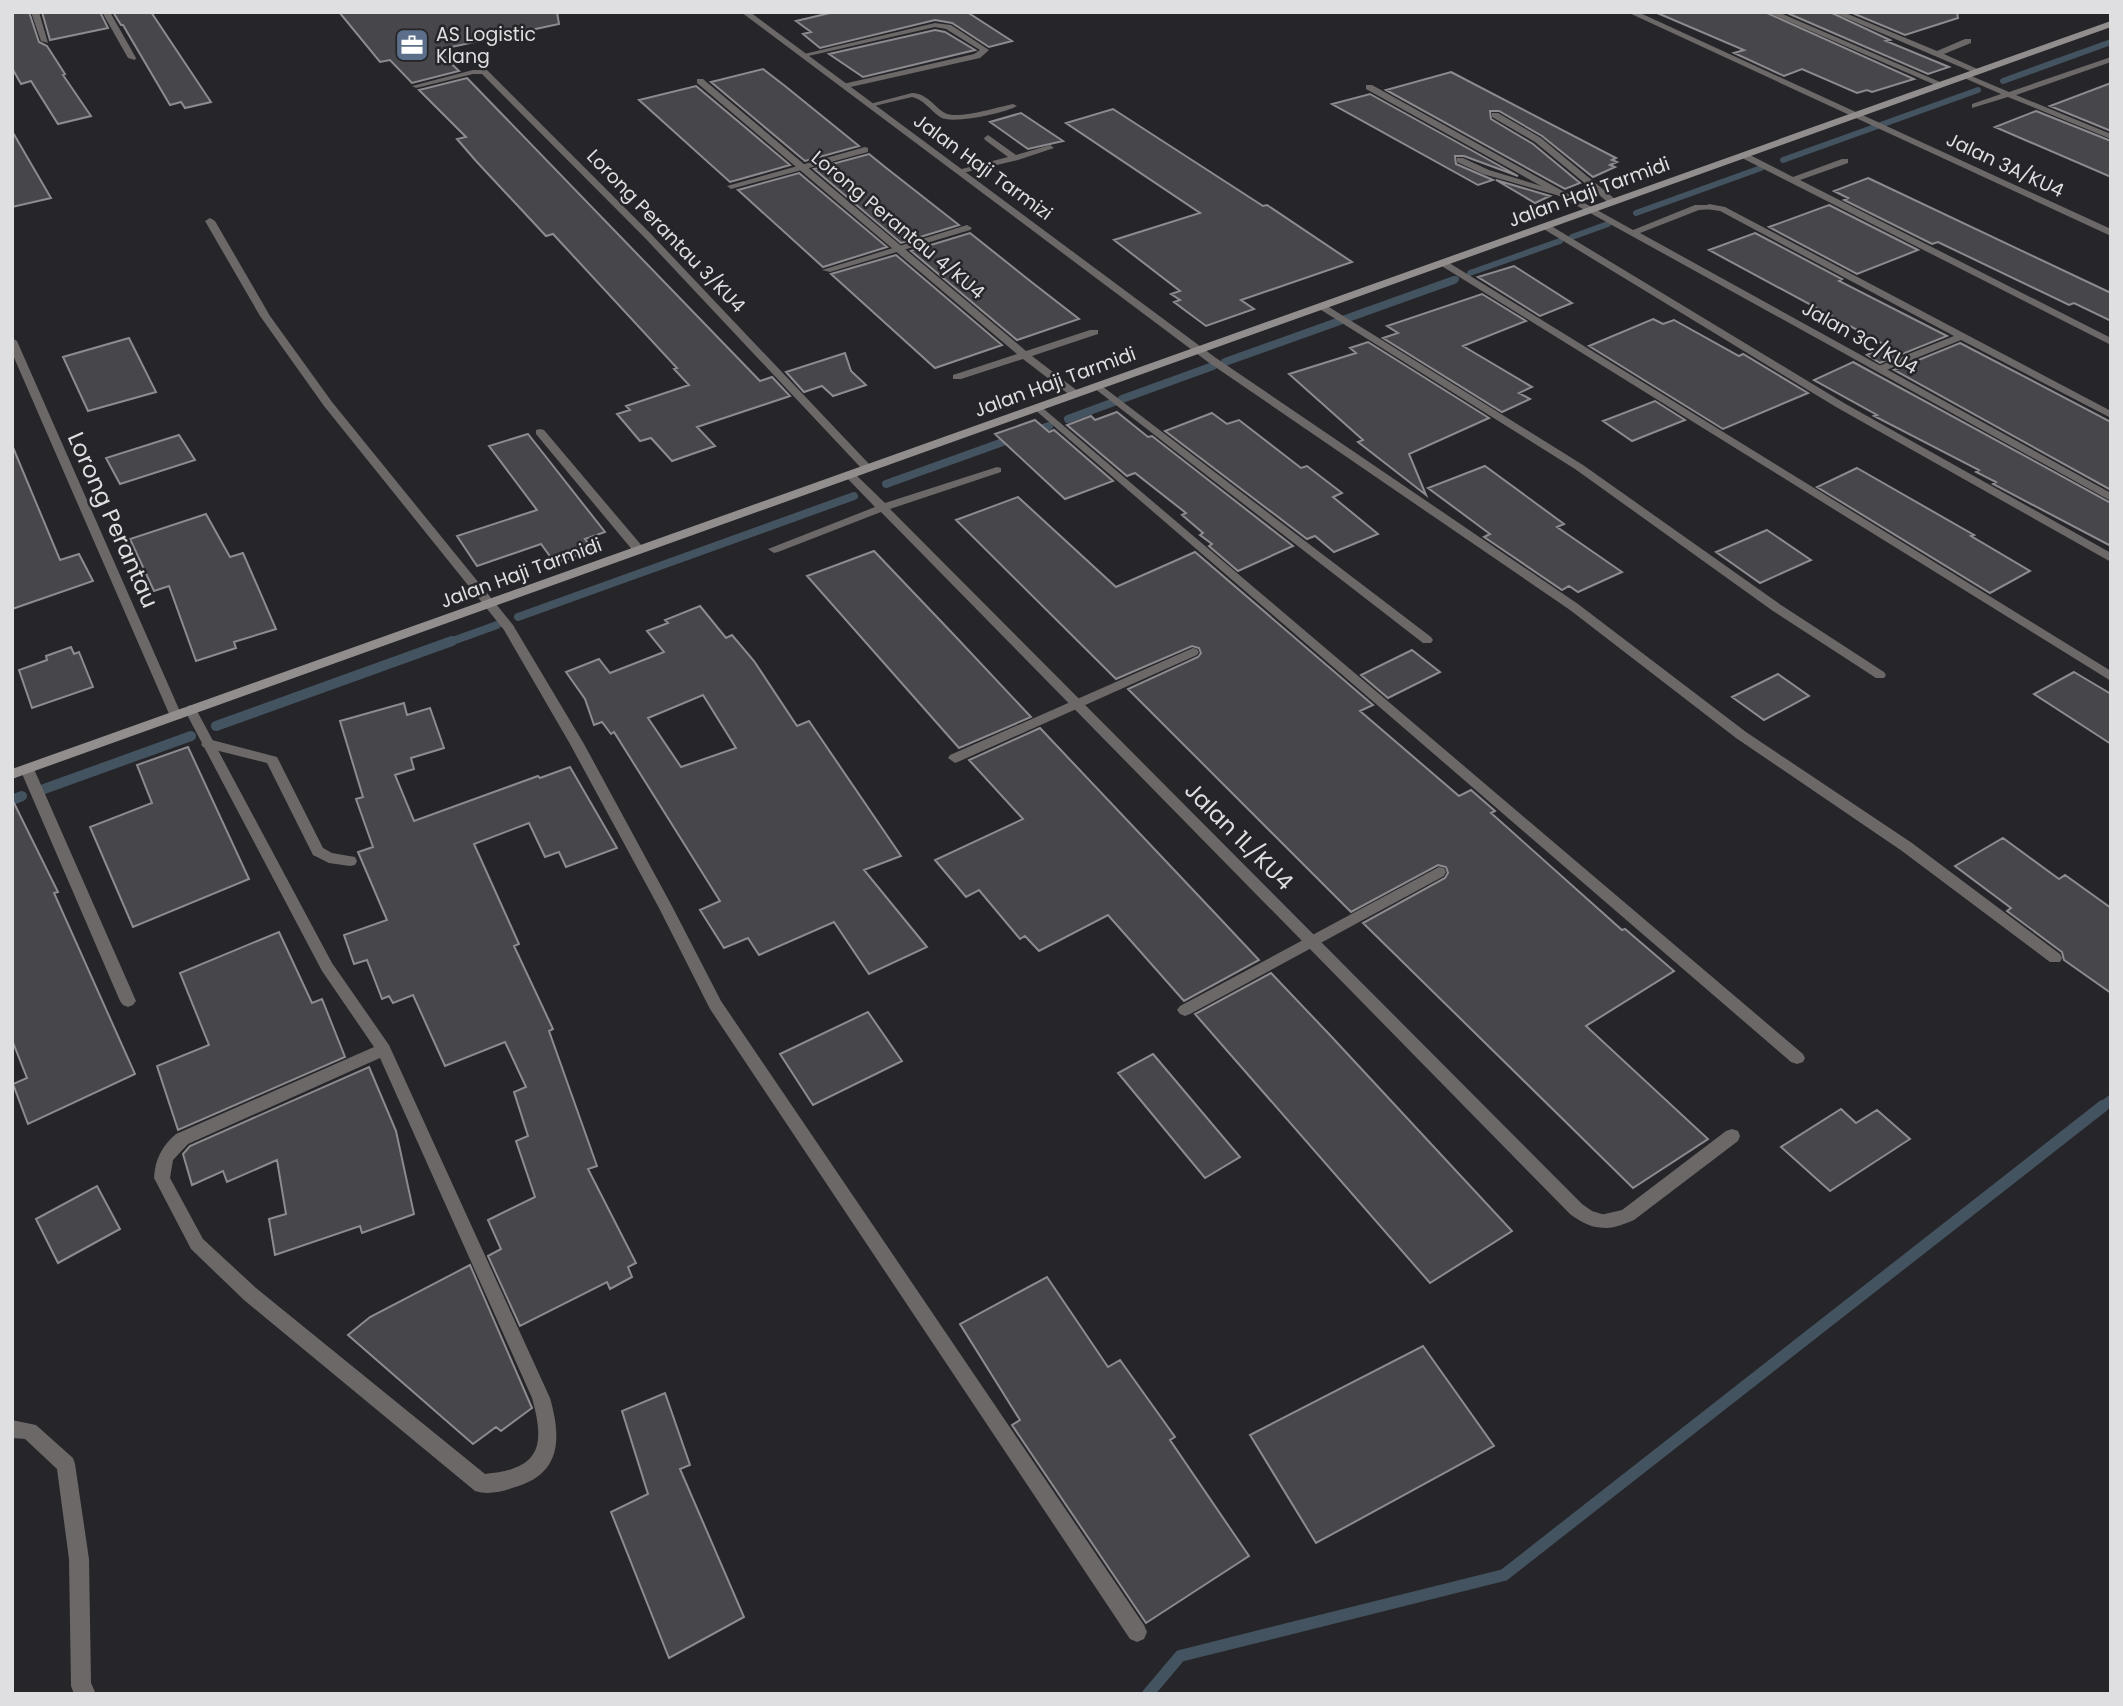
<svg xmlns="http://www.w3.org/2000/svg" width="2123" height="1706" font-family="Poppins,sans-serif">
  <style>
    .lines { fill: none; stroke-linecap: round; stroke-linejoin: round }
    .stream-far3 { stroke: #435360; stroke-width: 6 }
    .stream-far2 { stroke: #435360; stroke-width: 8 }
    .stream-far1 { stroke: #435360; stroke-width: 10 }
    .stream { stroke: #435360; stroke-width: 12 }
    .building { fill: #47464a; stroke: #8d8b8f; stroke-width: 2; fill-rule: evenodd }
    .lane { fill: #6b6867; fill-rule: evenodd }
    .street { fill: #6b6867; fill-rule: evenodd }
    .secondary { fill: #928e8d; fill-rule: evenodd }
    .labels { text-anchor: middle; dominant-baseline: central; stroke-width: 5; stroke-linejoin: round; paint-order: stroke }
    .far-poi-label { font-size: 19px; fill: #dfdfe2; stroke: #262529; text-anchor: start }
    .far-street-label { font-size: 19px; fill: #dfdfe2; stroke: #262529 }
    .street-label { font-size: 23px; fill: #dfdfe2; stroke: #262529 }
  </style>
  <rect width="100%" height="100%" fill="#262529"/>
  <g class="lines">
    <!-- stream-far3 -->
    <path class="stream-far3" d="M 2003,81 L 2111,42
      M 1783,160 L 1978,90
      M 1636,213 L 1761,168
      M 1572,237 L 1608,224
      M 1470,273 L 1560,241
      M 1449,282 L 1456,279"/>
    <!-- stream-far2 -->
    <path class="stream-far2" d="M 1225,362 L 1454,280
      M 1122,399 L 1213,366
      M 1068,419 L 1114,402
      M 1031,432 L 1049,426
      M 886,484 L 1014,438
      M 518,617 L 854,496
      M 447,643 L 497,625"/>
    <!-- stream-far1 -->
    <path class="stream-far1" d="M 216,726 L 452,641
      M 44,789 L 191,736
      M 12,800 L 22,796
      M 2101,1108 L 2111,1100"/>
    <!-- stream -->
    <path class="stream" d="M 1148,1694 L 1180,1656 L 1504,1575 L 2103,1106"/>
  </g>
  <!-- building -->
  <path class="building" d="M 12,12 L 29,12 L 39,42 L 47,46 L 65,74 L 63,75 L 91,116 L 58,124 L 31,81 L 21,84 L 12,68 Z
    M 42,12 L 100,12 L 108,28 L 50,40 Z
    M 113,12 L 151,12 L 211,102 L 185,108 L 181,102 L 170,105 L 123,25 L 121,25 Z
    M 339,12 L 557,12 L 559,24 L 437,50 L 459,71 L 412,83 L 390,60 L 380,62 Z
    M 834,12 L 967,12 L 1012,41 L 989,47 L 952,23 L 935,20 L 820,48 L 803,34 L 811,32 L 796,21 Z
    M 1655,12 L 1765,12 L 1914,79 L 1872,92 L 1867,90 L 1857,93 L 1802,69 L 1784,76 L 1734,53 L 1744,50 Z
    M 1785,12 L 1830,12 L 1890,40 L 1886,41 L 1949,67 L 1928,74 Z
    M 1850,12 L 1957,12 L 1958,18 L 1905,35 Z
    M 935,30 L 945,32 L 975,50 L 863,77 L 829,54 Z
    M 763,69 L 785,86 L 859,146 L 805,161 L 711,82 Z
    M 1451,72 L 1616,158 L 1612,160 L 1617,162 L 1610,165 L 1615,167 L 1593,177 L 1542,136 L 1499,111 L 1490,111 L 1491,119 L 1533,144 L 1580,183 L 1565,189 L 1386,90 Z
    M 467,78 L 760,381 L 772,377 L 790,396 L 697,427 L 715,446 L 672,461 L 651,438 L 640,441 L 617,414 L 630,410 L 626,406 L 689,385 L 674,369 L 677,368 L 553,234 L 546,236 L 476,161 L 457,139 L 466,137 L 419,90 Z
    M 2111,83 L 2111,131 L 2050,106 Z
    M 696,86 L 790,165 L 730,182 L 639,100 Z
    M 1370,94 L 1518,176 L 1464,156 L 1455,156 L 1456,164 L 1493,180 L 1478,185 L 1332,104 Z
    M 1113,109 L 1263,206 L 1267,205 L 1352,262 L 1241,300 L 1254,309 L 1206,326 L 1174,302 L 1180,300 L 1171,294 L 1180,291 L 1114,240 L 1200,213 L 1066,123 Z
    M 2036,111 L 2111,141 L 2111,177 L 1995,127 Z
    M 1021,113 L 1063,141 L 1028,149 L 990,122 Z
    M 12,131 L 51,198 L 12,207 Z
    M 869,154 L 885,167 L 959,225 L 901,243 L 814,169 Z
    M 799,173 L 887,247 L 823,267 L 738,190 Z
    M 1868,178 L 2111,293 L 2111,321 L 2074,303 L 2069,305 L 1938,242 L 1932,244 L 1844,200 L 1848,198 L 1834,191 Z
    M 1496,180 L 1550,196 L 1535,203 Z
    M 1829,205 L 1918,250 L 1857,274 L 1769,227 Z
    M 970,233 L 1034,284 L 1079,319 L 1017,340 L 911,251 Z
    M 1755,233 L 1842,279 L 1839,281 L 1947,336 L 1880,363 L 1867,355 L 1887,346 L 1709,250 Z
    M 896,255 L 1002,345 L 935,368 L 831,274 Z
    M 1514,266 L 1572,303 L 1540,316 L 1478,277 Z
    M 1482,294 L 1526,321 L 1463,346 L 1532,387 L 1519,393 L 1530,399 L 1502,412 L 1383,338 L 1398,333 L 1387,326 Z
    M 1653,319 L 1663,324 L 1674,320 L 1739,356 L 1743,354 L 1808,393 L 1723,429 L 1589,346 Z
    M 129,338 L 156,392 L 88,411 L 63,357 Z
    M 1368,342 L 1489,418 L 1409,454 L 1426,495 L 1358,442 L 1363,440 L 1289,374 L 1356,353 L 1350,348 Z
    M 1960,343 L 2111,422 L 2111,490 L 1894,370 Z
    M 845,353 L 851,371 L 866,385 L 833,396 L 822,386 L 804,392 L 786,372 Z
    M 1853,362 L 2111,503 L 2111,546 L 1993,484 L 1996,482 L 1976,472 L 1979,470 L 1874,416 L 1877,415 L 1814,380 Z
    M 1655,401 L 1685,420 L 1632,441 L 1603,421 Z
    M 1117,412 L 1148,437 L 1152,436 L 1293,546 L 1238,571 L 1209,546 L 1212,544 L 1200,535 L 1203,533 L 1182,515 L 1186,513 L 1135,473 L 1127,476 L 1067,425 L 1091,416 L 1095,420 Z
    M 1212,413 L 1227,424 L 1239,420 L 1301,468 L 1307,466 L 1342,493 L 1333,497 L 1378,534 L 1334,552 L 1315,536 L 1307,539 L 1165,431 Z
    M 1035,420 L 1049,432 L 1054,430 L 1113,481 L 1065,499 L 995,434 Z
    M 528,434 L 605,532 L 585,539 L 593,550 L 555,563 L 541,544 L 477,566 L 457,536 L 537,510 L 489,446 Z
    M 179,435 L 195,460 L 120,484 L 106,458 Z
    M 12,445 L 60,560 L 79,554 L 93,581 L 12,609 Z
    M 1485,466 L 1564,524 L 1557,527 L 1622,572 L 1578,592 L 1569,586 L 1562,590 L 1484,537 L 1490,534 L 1428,488 Z
    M 1857,468 L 1974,535 L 1971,536 L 2030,571 L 1990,593 L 1817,487 Z
    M 1018,497 L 1116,587 L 1195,552 L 1373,705 L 1360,711 L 1459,796 L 1471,790 L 1495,811 L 1491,813 L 1622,930 L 1625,929 L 1674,971 L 1586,1026 L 1708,1139 L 1633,1188 L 1363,923 L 1445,878 L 1448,873 L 1446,867 L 1438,865 L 1351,912 L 1128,689 L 1198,657 L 1201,653 L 1199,648 L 1192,646 L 1116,679 L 956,520 Z
    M 206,514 L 230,557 L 243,553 L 276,629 L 234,642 L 236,648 L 196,661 L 169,586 L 154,591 L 130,539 Z
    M 1767,530 L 1811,560 L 1760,583 L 1716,552 Z
    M 874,551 L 955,636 L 1031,717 L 959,748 L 807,576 Z
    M 700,606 L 726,638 L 732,635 L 754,661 L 797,726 L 809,721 L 901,856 L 864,870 L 927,947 L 869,974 L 834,922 L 759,955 L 748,938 L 724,948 L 700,910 L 720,901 L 614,732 L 611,734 L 602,722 L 594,725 L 585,699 L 566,672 L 599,659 L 610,673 L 664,652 L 647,631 L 668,623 L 665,620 ZM 703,695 L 736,748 L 681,767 L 648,718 Z
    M 71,647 L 74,654 L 79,652 L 93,687 L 32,708 L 19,670 L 47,660 L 46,656 Z
    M 1412,650 L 1440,672 L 1388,698 L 1361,675 Z
    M 2074,672 L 2111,694 L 2111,744 L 2034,694 Z
    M 1778,674 L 1809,696 L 1764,720 L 1732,697 Z
    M 404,703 L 407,715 L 430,708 L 444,748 L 411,758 L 414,769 L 395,775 L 414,821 L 538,776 L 540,778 L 570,767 L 617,848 L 566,867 L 559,852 L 545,857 L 529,823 L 474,844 L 519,944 L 514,946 L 553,1029 L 549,1031 L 597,1166 L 588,1169 L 636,1263 L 628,1267 L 632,1277 L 610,1289 L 607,1282 L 520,1326 L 488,1256 L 501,1249 L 488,1220 L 535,1197 L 516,1141 L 528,1136 L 514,1092 L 526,1087 L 505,1042 L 445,1066 L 413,995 L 393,1003 L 389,996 L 382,999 L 367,960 L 354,964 L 344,935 L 387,920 L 358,852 L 373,847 L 356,799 L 363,797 L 340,721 Z
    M 1040,728 L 1212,910 L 1259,960 L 1184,1001 L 1108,915 L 1039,951 L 1025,936 L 1020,939 L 979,890 L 966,897 L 935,860 L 1023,819 L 969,760 Z
    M 188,747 L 249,879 L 133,927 L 90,827 L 152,803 L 137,765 Z
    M 12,799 L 58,892 L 54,893 L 135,1074 L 28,1124 L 13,1084 L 27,1078 L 12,1040 Z
    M 2003,838 L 2059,879 L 2065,875 L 2111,908 L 2111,993 L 2064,960 L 2062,952 L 2007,911 L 2011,908 L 1955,866 Z
    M 279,932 L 312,1003 L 322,999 L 345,1057 L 178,1130 L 157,1066 L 209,1045 L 180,973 Z
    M 1271,973 L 1329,1034 L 1512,1231 L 1430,1283 L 1195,1014 Z
    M 868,1012 L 902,1061 L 813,1105 L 780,1054 Z
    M 1153,1054 L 1240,1157 L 1205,1178 L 1118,1073 Z
    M 369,1067 L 396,1131 L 414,1214 L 362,1233 L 360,1226 L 275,1255 L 269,1219 L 286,1214 L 277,1160 L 227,1182 L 223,1171 L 192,1185 L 183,1154 L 190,1146 Z
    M 1841,1109 L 1856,1123 L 1877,1110 L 1910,1139 L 1830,1191 L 1781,1147 Z
    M 97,1186 L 120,1229 L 58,1263 L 36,1219 Z
    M 470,1265 L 532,1408 L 501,1431 L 496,1427 L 473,1444 L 348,1335 L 370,1317 Z
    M 1047,1277 L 1108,1367 L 1120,1360 L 1175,1437 L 1170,1440 L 1249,1556 L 1146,1623 L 1012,1425 L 1020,1420 L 960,1324 Z
    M 1423,1346 L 1494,1446 L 1316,1543 L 1250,1435 Z
    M 665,1393 L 690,1465 L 680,1469 L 744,1617 L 669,1658 L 611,1512 L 648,1494 L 622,1411 Z"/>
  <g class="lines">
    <!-- lane -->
    <path class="lane" d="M 1767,12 L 1778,12 L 1947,85 L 1940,87 Z
      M 935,23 L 951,25 L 989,50 L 980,58 L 846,88 L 842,86 L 843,84 L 974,54 L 980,50 L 946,29 L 935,27 L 804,57 L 800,55 Z
      M 912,93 C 928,94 933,106 945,113 C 957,120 998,107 1013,104 L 1017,106 C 1005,113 952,125 940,117 C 930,110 923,99 912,97 L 870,107 L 866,105 Z
      M 988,135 L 1016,155 L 1050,145 L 1054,148 L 1018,160 L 958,174 L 958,170 L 1008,157 L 985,140 L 984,138 Z
      M 865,147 L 868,148 L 868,152 L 731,189 L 727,186 Z
      M 1740,153 L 1746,153 L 1793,177 L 1842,159 L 1848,159 L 1848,163 L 1800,180 L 2111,338 L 2111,345 L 1740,157 Z
      M 1457,158 L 1463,158 L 1489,170 L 1571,195 L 1567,198 L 1483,174 L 1457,162 Z
      M 1709,204 L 1725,207 L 2111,411 L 2111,418 L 1961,340 L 1884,371 L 1876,371 L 1876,367 L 1954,336 L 1720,211 L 1706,209 L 1704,207 Z
      M 210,218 L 215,221 L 270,316 L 332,402 L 513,625 L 584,744 L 673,908 L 721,1001 L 1144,1625 L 1147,1632 L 1144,1639 L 1137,1642 L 1130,1639 L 710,1009 L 659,908 L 570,744 L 504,630 L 324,406 L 260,316 L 205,221 Z
      M 1542,224 L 1548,224 L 1844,403 L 2111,553 L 2111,562 L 1836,407 L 1542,228 Z
      M 967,225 L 972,228 L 970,230 L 830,272 L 822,270 Z
      M 1193,648 L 1197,649 L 1199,652 L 1197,655 L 960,761 L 955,763 L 948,758 L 950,755 Z
      M 208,739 L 277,757 L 323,848 L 332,853 L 355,857 L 357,861 L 355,865 L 350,866 L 329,863 L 313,855 L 267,763 L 203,747 L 201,744 Z
      M 1439,867 L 1444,868 L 1446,872 L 1444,876 L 1190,1014 L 1185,1016 L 1180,1014 L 1177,1010 L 1180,1006 Z
      M 1732,1129 L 1738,1131 L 1740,1136 L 1738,1141 L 1634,1220 C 1622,1225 1609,1231 1596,1226 L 1594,1221 L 1596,1216 L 1622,1210 L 1726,1131 Z"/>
    <!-- street -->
    <path class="street" d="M 31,12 L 39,12 L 48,43 L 41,41 Z
      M 102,12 L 110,12 L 136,58 L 135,60 L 128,58 Z
      M 741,12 L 750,12 L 1216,358 L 1578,604 L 1746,732 L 1912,843 L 2060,954 L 2062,958 L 2060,962 L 2050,962 L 1902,851 L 1736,738 L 1570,610 L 1208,362 Z
      M 1627,12 L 1638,12 L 2111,229 L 2111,236 Z
      M 1832,12 L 1843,12 L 1937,51 L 1965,39 L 1971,39 L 1971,43 L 1944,54 L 1984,72 L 1977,74 Z
      M 2111,57 L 2111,62 L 2016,95 L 2111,134 L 2111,139 L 2008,97 L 1972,108 L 1972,104 L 2001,94 L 1962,77 L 1969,75 L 2009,92 Z
      M 473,70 L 487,70 L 651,234 L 871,466 L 871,470 L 863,470 L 645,238 L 482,74 L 473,74 L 416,88 L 412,86 Z
      M 697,79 L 703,79 L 1026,351 L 1090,330 L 1098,330 L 1098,334 L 1032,356 L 1079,392 L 1079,396 L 1071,396 L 1023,359 L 961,379 L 953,379 L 953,375 L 1017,354 L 697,83 Z
      M 1366,85 L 1372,85 L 1633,230 L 1695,205 L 1712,205 L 1712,209 L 1699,210 L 1640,233 L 2111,493 L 2111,501 L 1366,89 Z
      M 1492,113 L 1498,113 L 1541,138 L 1616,200 L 1616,204 L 1610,204 L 1535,142 L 1492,117 Z
      M 1440,261 L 1446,261 L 2111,671 L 2111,681 L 1440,265 Z
      M 1318,304 L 1324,304 L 1583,465 L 1781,605 L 1884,672 L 1886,675 L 1884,678 L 1876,678 L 1773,611 L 1575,469 L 1318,308 Z
      M 12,338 L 17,341 L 182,716 L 181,719 L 171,719 L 170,716 L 12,353 Z
      M 1098,383 L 1431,637 L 1433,640 L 1431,643 L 1423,643 L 1094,388 L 1093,386 Z
      M 1038,404 L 1803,1054 L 1805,1058 L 1803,1062 L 1797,1064 L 1791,1062 L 1034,409 L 1034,405 Z
      M 540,429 L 544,430 L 642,546 L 642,552 L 634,552 L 536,434 L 536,430 Z
      M 997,467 L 1001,468 L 1001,472 L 890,509 L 1582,1204 L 1592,1211 L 1608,1216 L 1610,1221 L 1608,1226 C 1595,1231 1581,1222 1570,1214 L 881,512 L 778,552 L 774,553 L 768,549 L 875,507 L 846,477 L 846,473 L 854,473 L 885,503 Z
      M 190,705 L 196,709 L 332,963 L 389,1045 L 550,1398 C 562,1440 561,1475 512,1488 C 501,1492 487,1495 475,1491 L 244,1300 L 191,1249 L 154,1178 C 155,1159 162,1146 176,1134 L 374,1047 L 322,971 L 184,709 ZM 380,1058 L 532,1398 C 546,1448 539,1469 485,1474 L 256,1288 L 203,1239 L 170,1178 L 173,1160 L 188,1144 Z
      M 27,764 L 34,769 L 136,1001 L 133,1005 L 128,1007 L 123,1005 L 120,1001 L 20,769 Z
      M 12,1420 L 36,1425 L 73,1458 L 75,1464 L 89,1559 L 91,1683 L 96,1694 L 74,1694 L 71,1686 L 69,1559 L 57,1469 L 25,1439 L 12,1438 Z"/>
    <!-- secondary -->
    <path class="secondary" d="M 2108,22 L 2111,22 L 2111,27 L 12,779 L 12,769 Z"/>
  </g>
  <!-- icons -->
  <defs>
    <g id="office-square" transform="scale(1.75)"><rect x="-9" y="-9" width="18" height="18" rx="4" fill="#5c6f8a" stroke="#262529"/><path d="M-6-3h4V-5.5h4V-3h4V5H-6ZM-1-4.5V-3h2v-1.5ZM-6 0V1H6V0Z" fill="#fff"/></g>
  </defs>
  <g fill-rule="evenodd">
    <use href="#office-square" x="412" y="45"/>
  </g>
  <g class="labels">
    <!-- far-poi labels -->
    <g class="far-poi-label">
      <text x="436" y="34">AS Logistic<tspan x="436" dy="22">Klang</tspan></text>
    </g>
    <!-- far-street labels -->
    <g class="far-street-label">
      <text transform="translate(2005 165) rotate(25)">Jalan 3A/KU4</text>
      <text transform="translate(983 167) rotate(36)">Jalan Haji Tarmizi</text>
      <text transform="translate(1589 192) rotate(-20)">Jalan Haji Tarmidi</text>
      <text transform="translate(898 225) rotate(40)">Lorong Perantau 4/KU4</text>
      <text transform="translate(666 231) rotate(46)">Lorong Perantau 3/KU4</text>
      <text transform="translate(1860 338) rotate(29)">Jalan 3C/KU4</text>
      <text transform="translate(1055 382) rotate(-20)">Jalan Haji Tarmidi</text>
      <text transform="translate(521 573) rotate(-20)">Jalan Haji Tarmidi</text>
    </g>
    <!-- street labels -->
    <g class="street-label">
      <text transform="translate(113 520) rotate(66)">Lorong Perantau</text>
      <text transform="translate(1239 836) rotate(45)">Jalan 1L/KU4</text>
    </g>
  </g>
  <!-- border -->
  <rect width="2123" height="1706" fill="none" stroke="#dfdfe2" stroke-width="28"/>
</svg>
